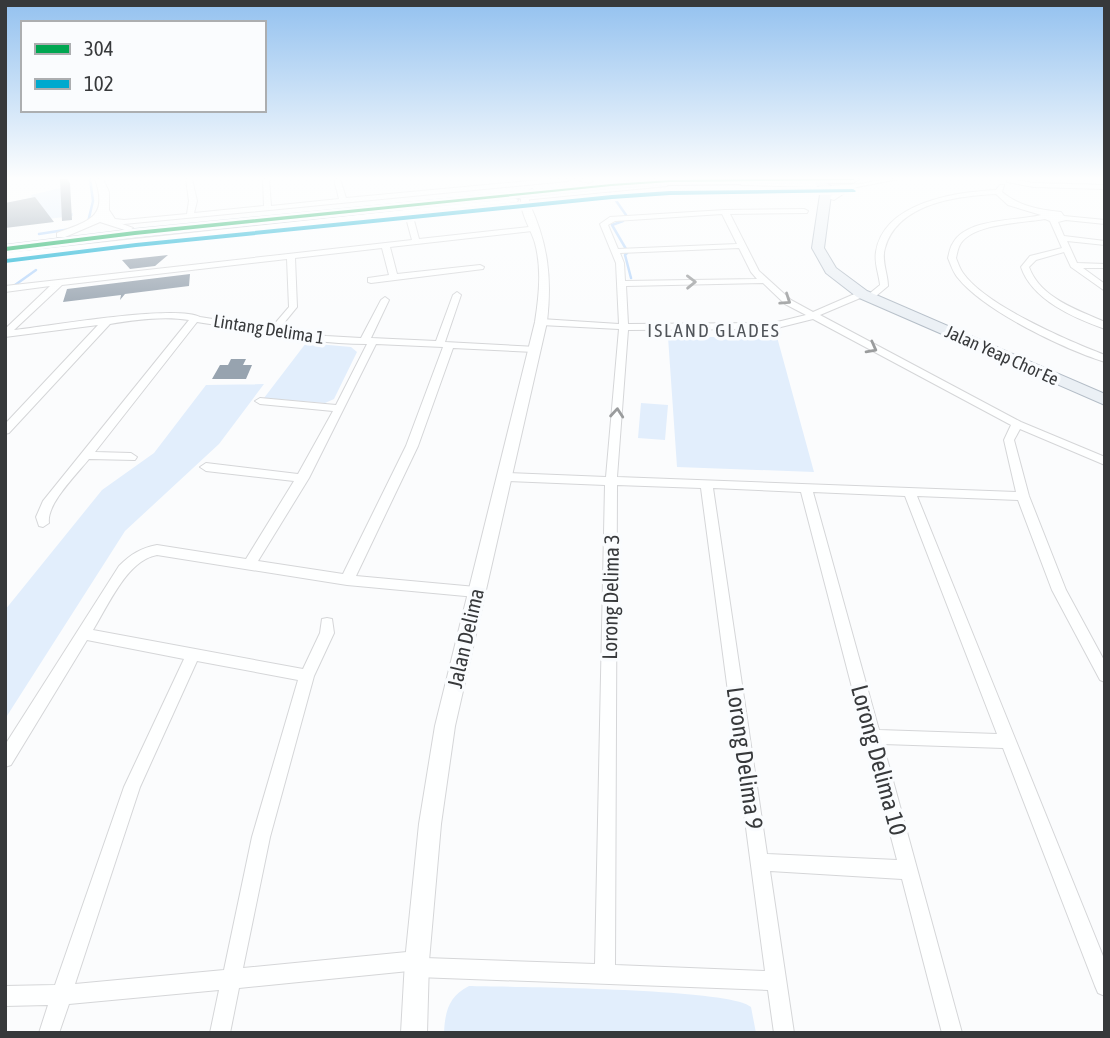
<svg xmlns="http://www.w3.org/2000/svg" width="1110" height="1038" font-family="'Asap Condensed',sans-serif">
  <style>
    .green { fill: #e2eefc }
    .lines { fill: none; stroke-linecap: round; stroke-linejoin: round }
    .stream { stroke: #b4d4fa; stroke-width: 2.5 }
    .building { fill: #97a3af }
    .minor-casing { stroke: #d5d6d8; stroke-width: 2 }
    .tertiary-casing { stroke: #d5d6d8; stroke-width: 2 }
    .primary-casing { stroke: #b4bdc7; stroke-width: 2 }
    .trunk-casing { stroke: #b4bdc7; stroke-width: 2 }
    .minor { fill: #feffff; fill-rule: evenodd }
    .tertiary { fill: #feffff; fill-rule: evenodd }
    .primary { fill: #ebf0f5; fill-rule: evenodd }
    .trunk { fill: #e4eaf2; fill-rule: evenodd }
    .bus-1-casing { stroke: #fafcfe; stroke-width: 5 }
    .bus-2-casing { stroke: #fafcfe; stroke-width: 5 }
    .bus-1 { fill: #00a651; fill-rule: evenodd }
    .bus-2 { fill: #00a9ce; fill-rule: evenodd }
    .oneway { stroke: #9a9c9d }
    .labels { text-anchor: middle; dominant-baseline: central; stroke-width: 7; stroke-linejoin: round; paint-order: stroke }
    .far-street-label { font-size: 18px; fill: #37393b; stroke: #fafcfe }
    .far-neighbourhood-label { font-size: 19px; letter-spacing: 2px; fill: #51555a; stroke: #fafcfe }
    .street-label { font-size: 21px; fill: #37393b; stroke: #fafcfe }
    .near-street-label { font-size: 24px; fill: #37393b; stroke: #fafcfe }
  </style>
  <rect width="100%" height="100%" fill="#fbfcfd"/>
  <!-- green -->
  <path class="green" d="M 69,186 L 71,188 L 61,190 L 62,214 L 73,213 L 73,216 L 5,224 L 29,202 L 27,198 L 32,197 L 31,195 Z
    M 668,337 L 777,337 L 814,472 L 677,467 Z
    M 306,343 L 351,347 L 357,352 L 334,399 L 325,403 L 264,398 Z
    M 264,384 L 219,444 L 125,531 L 5,719 L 5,610 L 102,490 L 154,453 L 206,385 Z
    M 641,403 L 668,405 L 665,440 L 638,438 Z
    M 469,986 C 511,987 732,988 751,1007 L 756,1033 L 444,1033 C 445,1011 449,996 469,986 Z"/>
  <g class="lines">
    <!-- stream -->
    <path class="stream" d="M 610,192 L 626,215
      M 623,221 L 612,225 L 626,249
      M 88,222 L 93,201 L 90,179
      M 39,234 L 71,229
      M 627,253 L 625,255 L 631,278
      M 15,285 L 36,270"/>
  </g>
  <!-- building -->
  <path class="building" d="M 60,179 L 67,179 L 70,183 L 72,220 L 62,221 Z
    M 35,197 L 54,222 L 5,228 L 5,203 Z
    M 168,255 L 155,266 L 130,269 L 122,260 Z
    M 190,274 L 189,286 L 125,294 L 120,300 L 121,295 L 63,302 L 67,289 Z
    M 231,359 L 246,359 L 243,365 L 252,365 L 246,379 L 212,379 L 220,365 L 228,365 Z"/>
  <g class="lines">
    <!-- minor casing -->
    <g class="minor-casing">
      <path id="minor" d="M 186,179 L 192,179 L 197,201 L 194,213 L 264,206 L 263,179 L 269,179 L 271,206 L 339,199 L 334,179 L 340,179 L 346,198 L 552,179 L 571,179 L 568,181 L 124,224 L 110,223 L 102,212 L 109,210 L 115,219 L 124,220 L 187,214 L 189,201 Z
        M 573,179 L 587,179 L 593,181 L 590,183 Z
        M 887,179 L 898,179 L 852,188 L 834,200 L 827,198 L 841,189 L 830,188 L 830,186 L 860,184 Z
        M 1009,179 L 1034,183 L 1105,185 L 1105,189 L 1034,187 L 1007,182 L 1007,180 Z
        M 743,182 L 816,183 L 819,185 L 816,187 L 741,185 L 741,183 Z
        M 665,183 L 667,184 L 667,186 L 523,200 L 519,198 L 523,196 Z
        M 1000,185 L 1004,185 L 1002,192 C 1019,206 1039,210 1061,212 L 1064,216 L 1105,220 L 1105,224 L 1066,220 L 1058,222 L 1064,236 L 1105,241 L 1105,245 L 1067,241 L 1077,263 L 1105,264 L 1105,268 L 1083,268 L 1105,284 L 1105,291 L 1071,267 L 1064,252 L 1036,260 L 1029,267 C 1040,298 1078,310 1105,322 L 1105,329 C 1074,318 1032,300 1021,267 L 1030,256 L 1062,248 L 1050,221 L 1045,219 C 1023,223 975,223 961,243 C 958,247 957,254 956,258 C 958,263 960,269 963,273 C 985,305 1068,341 1105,355 L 1105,362 C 1064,349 984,311 958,278 C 953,272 951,265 948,258 C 949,254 950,247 953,243 C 967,218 1017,221 1041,215 L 1008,205 L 996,194 C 957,196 898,203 885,248 C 881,260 888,274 888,286 L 876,296 L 869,294 L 880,285 C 879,274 874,263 876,252 C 884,202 956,192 996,190 Z
        M 514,198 L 518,200 L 517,202 L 412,213 L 419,239 L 529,227 L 533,229 L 532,231 L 390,247 L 397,274 L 480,265 L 484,267 L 483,269 L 371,283 L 368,282 L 368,278 L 389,275 L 382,248 L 295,258 L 297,307 L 279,329 L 326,336 L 361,338 L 381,300 L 385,297 L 389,300 L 371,338 L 436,341 L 453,295 L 457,292 L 461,295 L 445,342 L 537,347 L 539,349 L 534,352 L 453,348 L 418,446 L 356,576 L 476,587 L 481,588 L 483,592 L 481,596 L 476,597 L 347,585 L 157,555 C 127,560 108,606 93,630 L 303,669 L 320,633 L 322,619 L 327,618 L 332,619 L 334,633 L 314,676 L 270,837 L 243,968 L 417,951 L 424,954 L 425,958 L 595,964 L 605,485 L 505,481 L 499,477 L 505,473 L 606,477 L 619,329 L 541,325 L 536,322 L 541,319 L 619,324 L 616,263 L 600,224 L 610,217 L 725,210 L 804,209 L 808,211 L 807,213 L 730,214 L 759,271 L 791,300 L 813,312 L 859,292 L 865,292 L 865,296 L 820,315 L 1021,422 L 1105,457 L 1105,465 L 1020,429 L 1014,440 L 1029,496 L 1066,590 L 1105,662 L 1105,682 L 1100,680 L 1052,590 L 1018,500 L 917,496 L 1105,961 L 1105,996 L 1098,993 L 1095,986 L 1003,748 L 883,744 L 962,1033 L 942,1033 L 902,879 L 770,871 L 794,1033 L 774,1033 L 768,990 L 417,977 L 409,971 L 239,988 L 230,1033 L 210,1033 L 219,990 L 69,1004 L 59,1033 L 39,1033 L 48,1005 L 5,1006 L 5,986 L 55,985 L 124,787 L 184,659 L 87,640 L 11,765 L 5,767 L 5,745 L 119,566 C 131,554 141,548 157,545 L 246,559 L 294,481 L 206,471 L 200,467 L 206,463 L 298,474 L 333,411 L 260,404 L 255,401 L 260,398 L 336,405 L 367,344 C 310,344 253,330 197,322 L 95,452 L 131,453 L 137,457 L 135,460 L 89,459 C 78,473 46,504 49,523 L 43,527 L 39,526 L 36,517 L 43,501 L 189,320 C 163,316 135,320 110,324 L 9,433 L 5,434 L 5,424 L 98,325 L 5,337 L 5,329 L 50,286 L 5,292 L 5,286 L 412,240 L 405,214 L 5,257 L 5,253 L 404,210 L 402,205 L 406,203 L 409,203 L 411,209 ZM 722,214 L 737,244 L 618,249 L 608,225 L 615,221 ZM 739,248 L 751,272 L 757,279 L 625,281 L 624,263 L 620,253 ZM 287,259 L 289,307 L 271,328 L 200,317 C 175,304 50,326 14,330 L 62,285 ZM 763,283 L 785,304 L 806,315 L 773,323 L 628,324 L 626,286 ZM 813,319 L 1011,425 L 1004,440 L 1016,492 L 617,477 L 628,330 L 773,329 ZM 376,344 L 443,347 L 406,446 L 343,574 L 258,561 L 309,478 ZM 617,485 L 701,488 L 765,971 L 615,965 ZM 713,488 L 801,492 L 897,860 L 767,854 ZM 813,492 L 905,496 L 997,734 L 879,730 ZM 197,661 L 298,680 L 252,837 L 224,970 L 75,984 L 140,787 Z"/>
    </g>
    <!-- tertiary casing -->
    <g class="tertiary-casing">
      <path id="tertiary" d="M 95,179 L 103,179 L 109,192 L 109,219 L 133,228 L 128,231 L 100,222 L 65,237 L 57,237 L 57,233 C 88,221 109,218 95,179 Z
        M 532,189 L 537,192 L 529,198 L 529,203 C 548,243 552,278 547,322 L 455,726 L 441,824 L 429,961 L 427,1033 L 401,1033 L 405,961 L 419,824 L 435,726 L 535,322 C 539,296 542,269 535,243 C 531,229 517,208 522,195 Z"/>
    </g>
    <!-- primary casing -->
    <g class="primary-casing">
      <path id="primary" d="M 812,179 L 821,179 L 832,187 L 824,248 L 836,268 L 867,291 L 1105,394 L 1105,405 L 857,297 L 826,273 L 812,248 L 821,188 L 812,182 Z"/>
    </g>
    <!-- trunk casing -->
    <g class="trunk-casing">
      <path id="trunk" d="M 654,179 L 859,179 L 853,183 L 670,185 L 611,189 L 135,237 L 5,253 L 5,245 L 135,229 Z"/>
    </g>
    <!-- minor -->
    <use href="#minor" class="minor"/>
    <!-- tertiary -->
    <use href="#tertiary" class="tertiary"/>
    <!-- primary -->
    <use href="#primary" class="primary"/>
    <!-- trunk -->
    <use href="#trunk" class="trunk"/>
    <!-- bus-1 casing -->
    <g class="bus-1-casing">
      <path id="bus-1" d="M 761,179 L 855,179 L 853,180 L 670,182 L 611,186 L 135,235 L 5,251 L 5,247 L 135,231 L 611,184 L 670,180 Z"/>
    </g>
    <!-- bus-2 casing -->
    <g class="bus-2-casing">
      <path id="bus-2" d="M 853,189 L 856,191 L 855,192 L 670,195 L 612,199 L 136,247 L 5,263 L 6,259 L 136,243 L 612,195 L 670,191 Z"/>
    </g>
    <!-- bus-1 -->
    <use href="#bus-1" class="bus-1"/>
    <!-- bus-2 -->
    <use href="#bus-2" class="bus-2"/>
  </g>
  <!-- one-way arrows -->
  <defs><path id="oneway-chevron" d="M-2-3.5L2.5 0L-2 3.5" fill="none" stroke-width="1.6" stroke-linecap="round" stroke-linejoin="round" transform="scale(1.75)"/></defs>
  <g class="oneway">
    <use href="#oneway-chevron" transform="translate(691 282) rotate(-1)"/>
    <use href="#oneway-chevron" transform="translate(786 300) rotate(34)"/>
    <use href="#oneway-chevron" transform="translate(872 348) rotate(28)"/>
    <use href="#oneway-chevron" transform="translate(617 413) rotate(-85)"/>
  </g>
  <!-- sky -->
  <linearGradient id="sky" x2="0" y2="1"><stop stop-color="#93c1ef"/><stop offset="0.55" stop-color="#fdfefe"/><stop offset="1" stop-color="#fdfefe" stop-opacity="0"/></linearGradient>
  <rect width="1110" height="324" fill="url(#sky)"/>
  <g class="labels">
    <!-- far-street labels -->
    <g class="far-street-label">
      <text transform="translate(269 329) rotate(9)">Lintang Delima 1</text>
      <text transform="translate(1002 355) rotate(24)">Jalan Yeap Chor Ee</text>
    </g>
    <!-- far-neighbourhood labels -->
    <g class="far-neighbourhood-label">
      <text x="714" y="330">ISLAND GLADES</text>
    </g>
    <!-- street labels -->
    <g class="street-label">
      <text transform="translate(610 597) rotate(-89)">Lorong Delima 3</text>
      <text transform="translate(465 638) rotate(-77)">Jalan Delima</text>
    </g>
    <!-- near-street labels -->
    <g class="near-street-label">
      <text transform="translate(745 758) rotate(82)">Lorong Delima 9</text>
      <text transform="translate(879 760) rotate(75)">Lorong Delima 10</text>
    </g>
  </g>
  <!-- border -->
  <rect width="1110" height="1038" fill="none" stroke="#37393b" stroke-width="14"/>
  <!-- legend -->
  <rect x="21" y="21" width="245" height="91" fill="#fafcfe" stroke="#acaeb0" stroke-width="2"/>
  <rect x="35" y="44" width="35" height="10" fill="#00a651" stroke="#acaeb0" stroke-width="2"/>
  <text x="84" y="56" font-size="21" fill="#37393b">304</text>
  <rect x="35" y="79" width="35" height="10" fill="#00a9ce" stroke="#acaeb0" stroke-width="2"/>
  <text x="84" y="91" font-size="21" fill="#37393b">102</text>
</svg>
